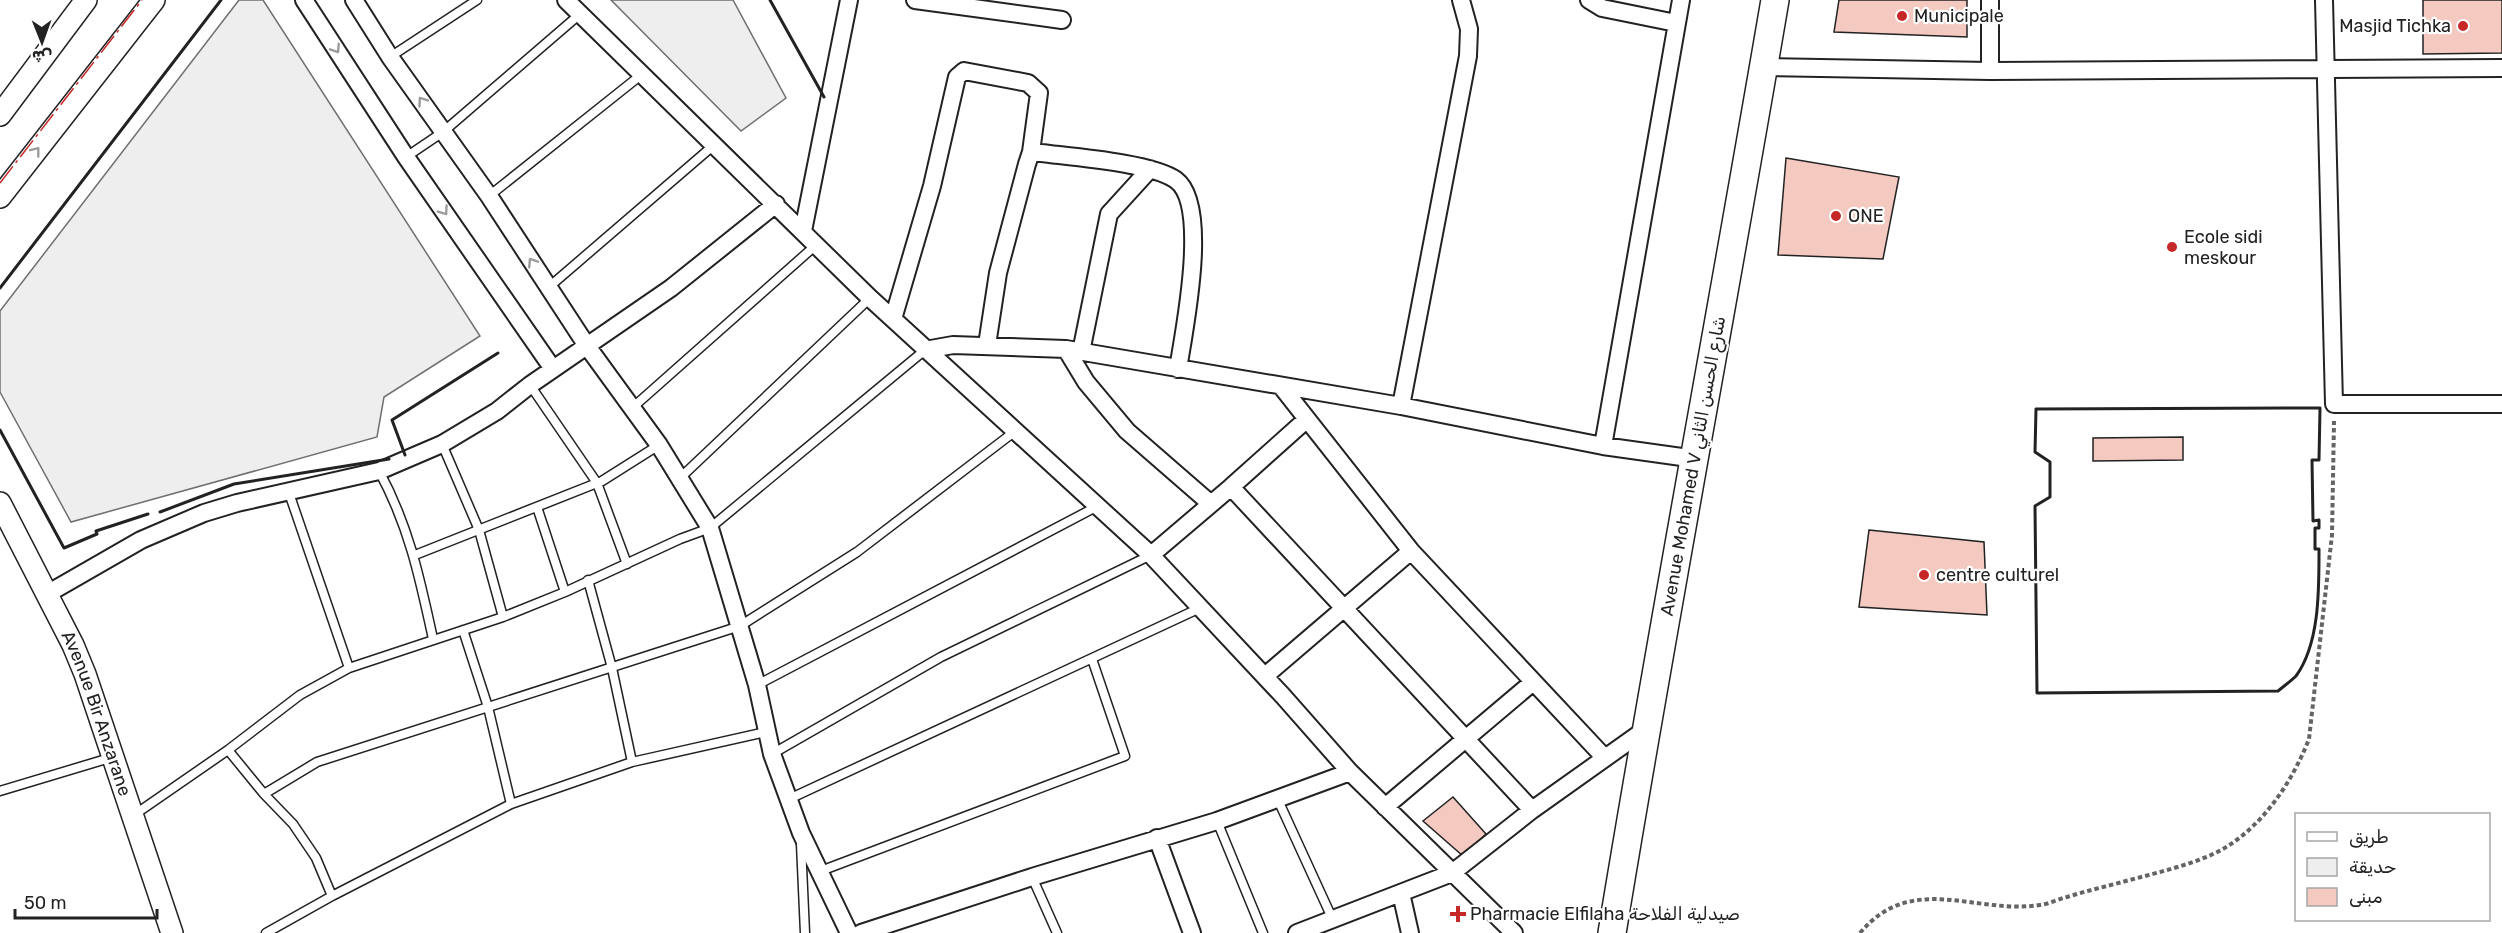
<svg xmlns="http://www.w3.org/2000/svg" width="2502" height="933" font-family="Rubik,'Noto Sans Arabic',sans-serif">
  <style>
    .green { fill: #eee; stroke: #6f6f6f; stroke-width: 1.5 }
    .building { fill: #f3c9c0; stroke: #222; stroke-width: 1.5 }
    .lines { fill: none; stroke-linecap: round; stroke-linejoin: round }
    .service-casing { stroke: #222; stroke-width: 11 }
    .minor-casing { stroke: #222; stroke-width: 20 }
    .tertiary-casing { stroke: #222; stroke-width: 24 }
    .primary-casing { stroke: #222; stroke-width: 30 }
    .path { stroke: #646464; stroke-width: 4; stroke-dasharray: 4.5 3; stroke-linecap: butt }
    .service { stroke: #fff; stroke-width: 8 }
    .minor { stroke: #fff; stroke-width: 16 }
    .tertiary { stroke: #fff; stroke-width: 21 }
    .primary { stroke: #fff; stroke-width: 27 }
    .wall { stroke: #222; stroke-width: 3 }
    .power { stroke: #c62828; stroke-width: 1.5; stroke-dasharray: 21 4.5 3 4.5; stroke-linecap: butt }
    .oneway { stroke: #9c9c9c }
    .poi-dot { fill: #c62828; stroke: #fff; stroke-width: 2 }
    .labels { text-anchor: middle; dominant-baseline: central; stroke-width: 4.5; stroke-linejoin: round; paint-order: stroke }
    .poi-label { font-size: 18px; fill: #222; stroke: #fff; text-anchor: start }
    .street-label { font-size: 18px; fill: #222; stroke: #fff }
  </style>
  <rect width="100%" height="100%" fill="#fff"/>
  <!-- green -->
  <path class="green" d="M 239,0 L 263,0 L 480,336 L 384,397 L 377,437 L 71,522 L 0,392 L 0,311 Z
    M 611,0 L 733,0 L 786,98 L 741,131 Z"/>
  <!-- building -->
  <path class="building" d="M 1839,0 L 1967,0 L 1967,37 L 1834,32 Z
    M 2423,0 L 2502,0 L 2502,53 L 2423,54 Z
    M 1786,158 L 1899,177 L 1883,259 L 1778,255 Z
    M 2183,437 L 2183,460 L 2093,461 L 2093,438 Z
    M 1869,530 L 1984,542 L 1987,615 L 1859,607 Z
    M 1453,797 L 1486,834 L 1463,856 L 1423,821 Z"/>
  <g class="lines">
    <!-- service casing -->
    <g class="service-casing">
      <path id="service" d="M 390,57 L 477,0
        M 406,157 L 443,132 L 580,14
        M 489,196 L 641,75
        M 549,287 L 714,145
        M 530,385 L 597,483 L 627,564
        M 631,409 L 816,245
        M 442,444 L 479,530 L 503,617
        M 379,471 C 409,526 420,579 433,639
        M 678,480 L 870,298
        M 289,493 L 349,668
        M 537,507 L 565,592
        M 415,555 L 602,481 L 659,445
        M 588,580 L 612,668 L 632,762
        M 463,630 L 488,707 L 511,804
        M 757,685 L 1096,507
        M 228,750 L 264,794 L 293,824 L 316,858 L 332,896
        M 772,754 L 941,657 L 1151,555
        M 0,791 L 113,757
        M 264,794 L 317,762 L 740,626 L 857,552 L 1014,432
        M 789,799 L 1200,608
        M 1278,800 L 1333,920
        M 134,815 L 228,750 L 300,695 L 349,668 L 503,617 L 565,592 L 680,539 L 710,528 L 925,350
        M 1217,821 L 1263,933
        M 801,844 L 805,933
        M 818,872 L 1125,756 L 1092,659
        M 1032,877 L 1057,933
        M 266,933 L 332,896 L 511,804 L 632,762 L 766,732"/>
    </g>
    <!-- minor casing -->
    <g class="minor-casing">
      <path id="minor" d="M 304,0 L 406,157 L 553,369
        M 354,0 L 390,57 L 489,196 L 587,346 L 659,445 L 710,528 L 757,685 L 772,754 L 801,833 L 849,933
        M 566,0 L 870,298 L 1151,555 L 1283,696 L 1350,772 L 1514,933
        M 915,0 L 1062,20
        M 1589,0 L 1602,8 L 1676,23
        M 2324,0 L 2334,404 L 2502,404
        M 1763,67 L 1990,71 L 2502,68
        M 1990,71 L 1990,0
        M 803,231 L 849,0
        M 893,319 L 932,186 L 957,77 L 964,71 L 1028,83 L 1039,93 L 1031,152
        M 987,345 L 998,273 L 1027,164 L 1031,152 L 1041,153 C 1073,157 1152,163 1176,180 C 1210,205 1184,331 1178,369
        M 1066,349 L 1086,382 L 1127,431 L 1211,504
        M 925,350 L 953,345 L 1066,349 L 1401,406 L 1603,446 L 1696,459
        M 1081,352 L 1109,214 L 1150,169
        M 1281,386 L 1411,551 L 1604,757
        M 1401,406 L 1468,56 L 1469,29 L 1461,0
        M 1603,446 L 1681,0
        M 1231,487 L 1532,810
        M 1151,555 L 1231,487 L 1307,419
        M 47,594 L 141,540 L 204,513 L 237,503 L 379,471 L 442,444 L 497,411 L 530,385 L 671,288 L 776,204
        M 1265,676 L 1411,551
        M 1385,807 L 1533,682
        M 1157,838 L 1192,933
        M 1401,893 L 1410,933
        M 861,933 L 1032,877 L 1217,821 L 1350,772
        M 1297,933 L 1452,873 L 1532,810 L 1646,729"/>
    </g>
    <!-- tertiary casing -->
    <g class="tertiary-casing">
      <g id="tertiary">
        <path d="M 0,115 L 86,0"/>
        <path d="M 0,197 L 154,0"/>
        <path id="s1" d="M 0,503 L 73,645 L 85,674 L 172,933"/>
      </g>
    </g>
    <!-- primary casing -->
    <g class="primary-casing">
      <path id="primary" d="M 1612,933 C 1663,622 1722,311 1775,0"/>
    </g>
    <!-- path -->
    <path class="path" d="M 1860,933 C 1912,871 1975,915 2040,905 C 2049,904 2058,899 2067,897 C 2083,892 2099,888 2115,884 C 2147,875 2181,868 2211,855 C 2258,834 2291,785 2309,739 L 2332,535 L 2334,421"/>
    <!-- service -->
    <use href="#service" class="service"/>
    <!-- minor -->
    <use href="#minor" class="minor"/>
    <!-- tertiary -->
    <use href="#tertiary" class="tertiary"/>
    <!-- primary -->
    <use href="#primary" class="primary"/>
    <!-- wall -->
    <path class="wall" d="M 770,0 L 824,97
      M 0,288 L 221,0
      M 2320,408 L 2319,460 L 2312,460 L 2313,521 L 2319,520 L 2319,528 L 2315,528 L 2315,549 L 2319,549 C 2319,588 2320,643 2296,676 C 2291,681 2284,686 2278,691 L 2037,693 L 2035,506 L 2050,497 L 2050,462 L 2035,452 L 2036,409 Z
      M 0,430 L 64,548 L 97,534 L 96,531 L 148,514
      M 405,455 L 392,420 L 498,353
      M 160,512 L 234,484 L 389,459"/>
    <!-- power -->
    <path class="power" d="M 0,183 L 142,0"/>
  </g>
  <!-- one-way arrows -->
  <defs><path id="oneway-chevron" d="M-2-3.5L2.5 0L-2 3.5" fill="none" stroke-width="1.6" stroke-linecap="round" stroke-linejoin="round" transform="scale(1.5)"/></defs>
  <g class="oneway">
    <use href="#oneway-chevron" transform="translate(336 49) rotate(57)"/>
    <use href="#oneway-chevron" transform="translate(422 101) rotate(-125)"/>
    <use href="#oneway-chevron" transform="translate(36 151) rotate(-52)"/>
    <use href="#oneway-chevron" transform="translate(444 211) rotate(55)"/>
    <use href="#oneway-chevron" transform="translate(532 262) rotate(-123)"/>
  </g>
  <!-- markers -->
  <g class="poi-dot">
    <circle cx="1902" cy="16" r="6"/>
    <circle cx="2463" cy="26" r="6"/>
    <circle cx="1836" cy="216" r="6"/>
    <circle cx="2172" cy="247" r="6"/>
    <circle cx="1924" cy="575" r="6"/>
    <path d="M1455 905h6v6h6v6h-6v6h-6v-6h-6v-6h6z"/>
  </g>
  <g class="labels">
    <!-- poi labels -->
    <g class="poi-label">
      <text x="1914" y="16">Municipale</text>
      <text x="2451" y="26" text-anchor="end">Masjid Tichka</text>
      <text x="1848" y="216">ONE</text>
      <text x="2184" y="237">Ecole sidi<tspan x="2184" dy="21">meskour</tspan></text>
      <text x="1936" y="575">centre culturel</text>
      <text x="1470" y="914">Pharmacie Elfilaha صيدلية الفلاحة</text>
    </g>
    <!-- street labels -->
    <g class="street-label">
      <text transform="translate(1693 466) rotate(-80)">Avenue Mohamed V شارع الحسن الثاني</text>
      <text stroke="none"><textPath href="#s1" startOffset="232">Avenue Bir Anzarane</textPath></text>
    </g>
  </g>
  <!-- legend -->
  <rect x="2295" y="813" width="195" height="108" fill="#ffffff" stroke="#a7a7a7" stroke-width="1.5"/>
  <rect x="2307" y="832" width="30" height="9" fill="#ffffff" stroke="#a7a7a7" stroke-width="1.5"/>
  <text x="2349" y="843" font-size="18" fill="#222222">طريق</text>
  <rect x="2307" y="858" width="30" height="18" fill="#eeeeee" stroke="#a7a7a7" stroke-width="1.5"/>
  <text x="2349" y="873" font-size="18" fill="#222222">حديقة</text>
  <rect x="2307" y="888" width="30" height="18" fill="#f3c9c0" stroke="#a7a7a7" stroke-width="1.5"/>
  <text x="2349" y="903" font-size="18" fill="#222222">مبنى</text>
  <!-- north arrow -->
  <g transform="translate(42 42) rotate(179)" stroke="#ffffff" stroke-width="4.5" paint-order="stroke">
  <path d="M0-4.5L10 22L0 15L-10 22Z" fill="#222222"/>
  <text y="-9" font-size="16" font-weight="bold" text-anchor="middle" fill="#222222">ش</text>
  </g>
  <!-- scale -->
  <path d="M15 909v9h142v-9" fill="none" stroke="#222222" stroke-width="3"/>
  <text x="24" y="909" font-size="18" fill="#222222" stroke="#ffffff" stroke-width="4.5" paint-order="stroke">50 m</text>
</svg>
